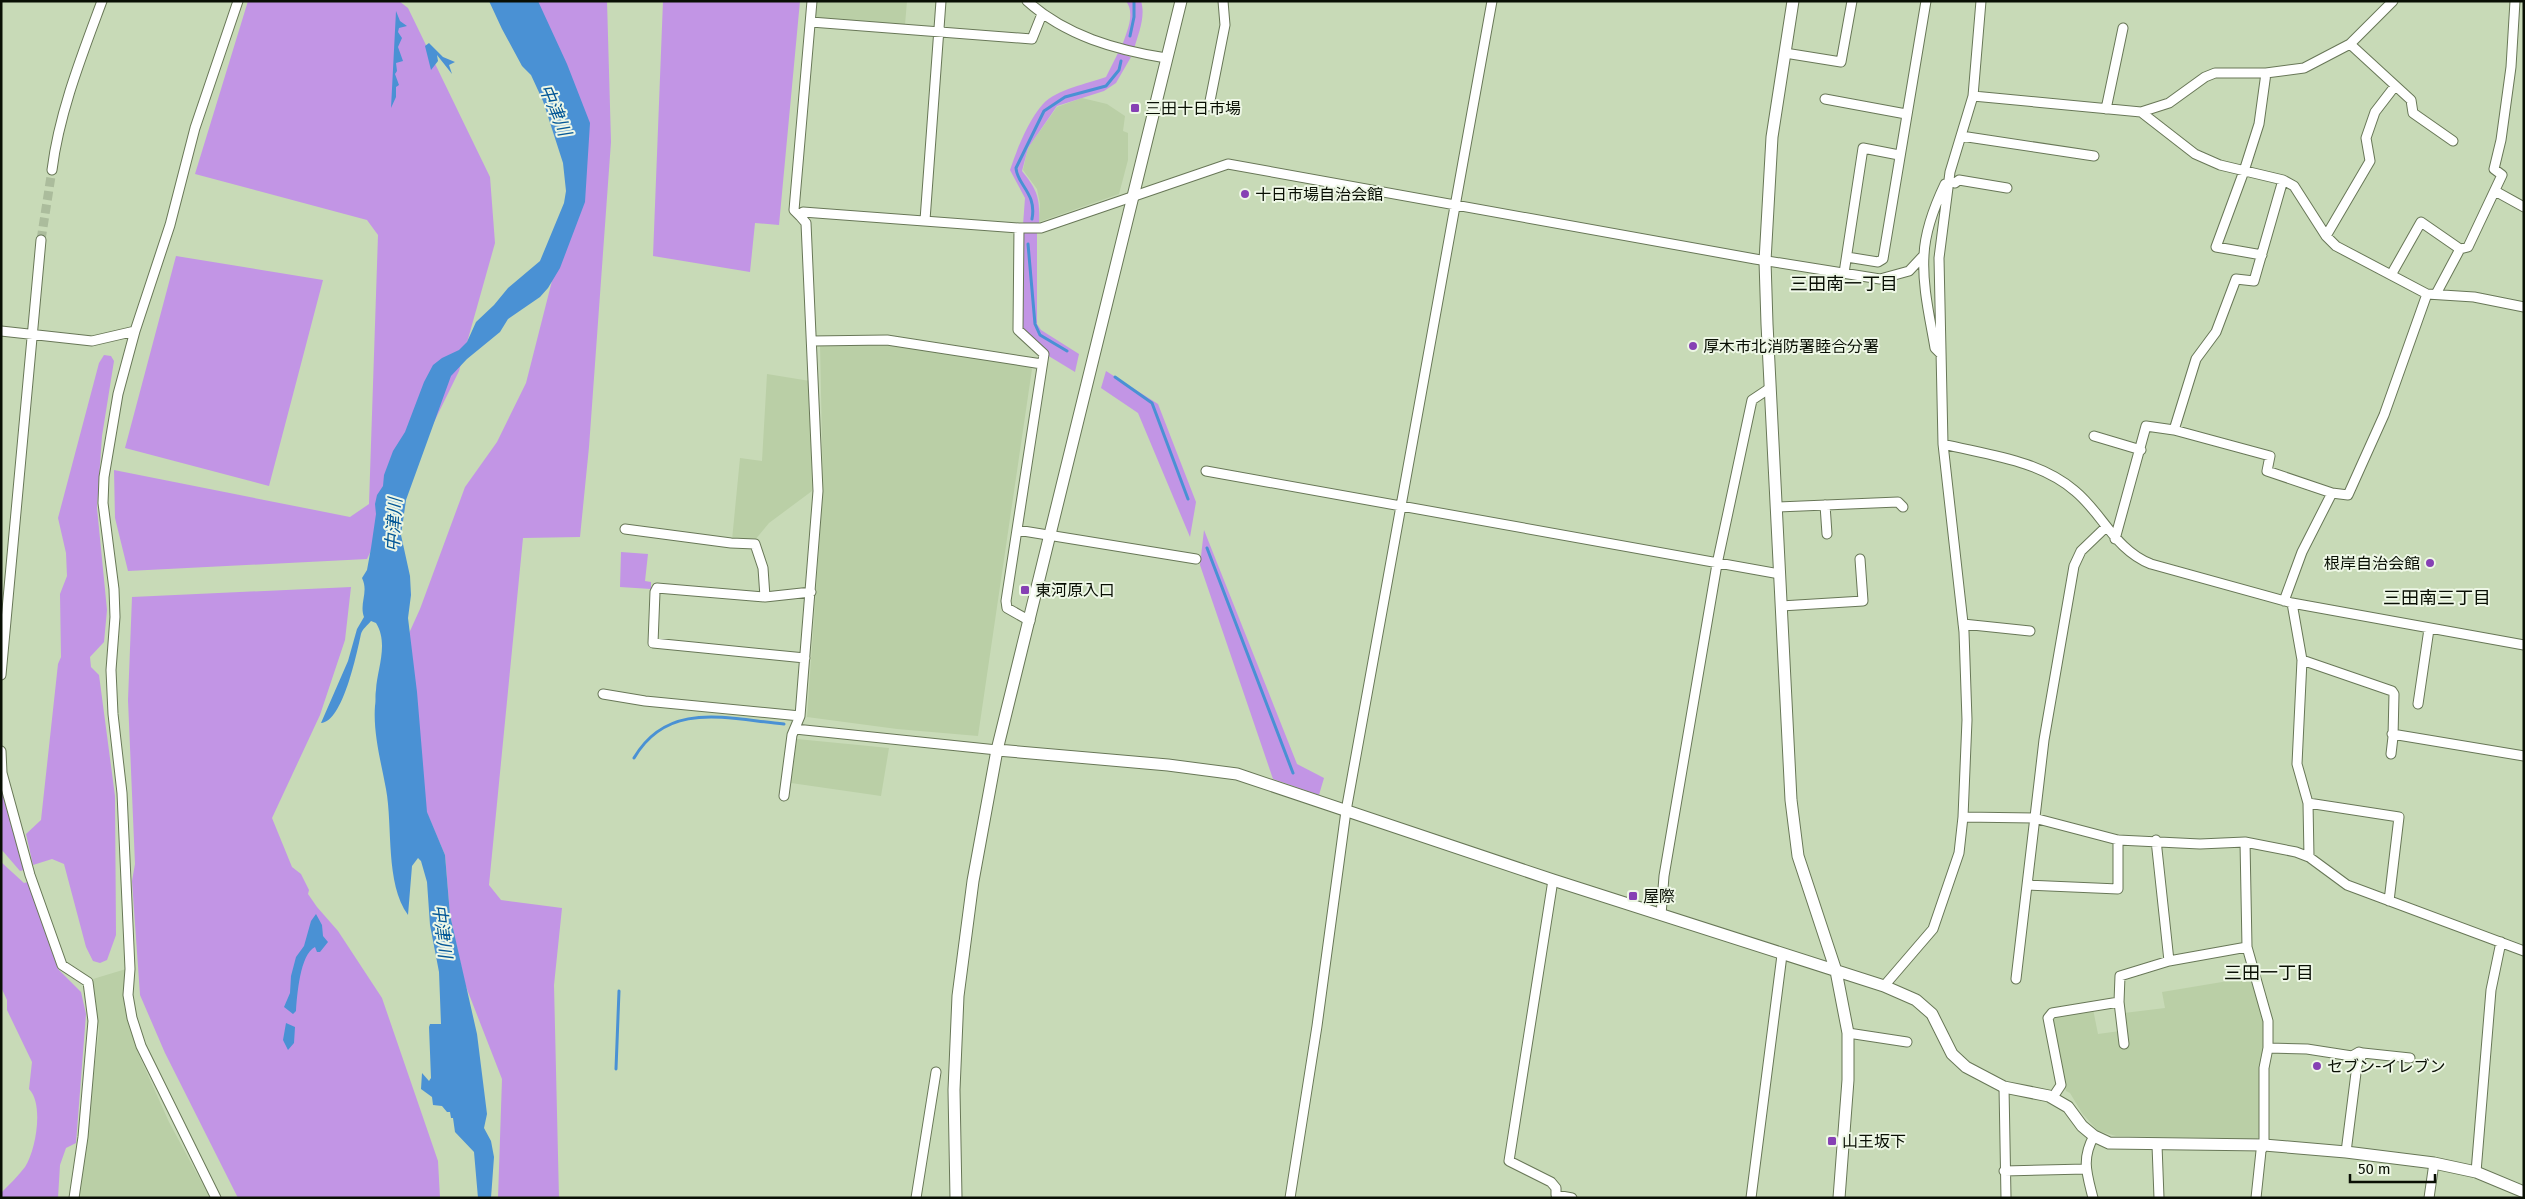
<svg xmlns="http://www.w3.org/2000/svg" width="2525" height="1199" font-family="'Fira Sans','Noto Sans JP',sans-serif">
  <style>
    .built { fill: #bacfa6 }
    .green { fill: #c295e5 }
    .water { fill: #4a91d4 }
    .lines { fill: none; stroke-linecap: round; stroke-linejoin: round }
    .stream { stroke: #4a91d4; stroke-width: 3 }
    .minor-tunnel { stroke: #abbc9c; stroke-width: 9; stroke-dasharray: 9 4.5; stroke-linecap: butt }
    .minor-casing { stroke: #687757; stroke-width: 11 }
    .tertiary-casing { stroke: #687757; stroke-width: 13 }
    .minor { stroke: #fff; stroke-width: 9 }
    .tertiary { stroke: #fff; stroke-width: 11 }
    .poi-dot { fill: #8640b4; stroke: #eef7e6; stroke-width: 2 }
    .labels { text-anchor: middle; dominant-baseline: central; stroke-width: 4; stroke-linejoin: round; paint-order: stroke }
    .poi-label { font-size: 16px; fill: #090f04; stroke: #eef7e6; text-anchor: start }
    .water-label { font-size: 18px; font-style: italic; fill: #055897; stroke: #eef7e6 }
    .neighbourhood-label { font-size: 18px; fill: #090f04; stroke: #eef7e6 }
  </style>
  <rect width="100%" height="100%" fill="#c8dab7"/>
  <!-- built -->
  <path class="built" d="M 816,1 L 907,1 L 905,25 L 819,19 L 815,15 Z
    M 1082,98 L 1107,104 L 1125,116 L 1123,131 L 1128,133 L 1128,160 L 1119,194 L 1039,222 L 1040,204 L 1037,189 L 1023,170 L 1028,148 L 1057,107 Z
    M 820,344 L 901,346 L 1029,364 L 1032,369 L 978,736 L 897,729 L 807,717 L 823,490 Z
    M 767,374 L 810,381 L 812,491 L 769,523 L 755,540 L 732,540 L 740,458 L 762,461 Z
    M 797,739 L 889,748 L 881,796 L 791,783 Z
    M 126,969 L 124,1006 L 138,1053 L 169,1122 L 210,1198 L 78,1198 L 99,1031 L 93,979 Z
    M 2252,977 L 2265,1026 L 2261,1135 L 2257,1139 L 2116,1136 L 2098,1131 L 2082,1113 L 2070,1093 L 2066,1091 L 2051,1019 L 2053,1015 L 2093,1009 L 2098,1034 L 2120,1031 L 2124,1013 L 2165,1008 L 2162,992 Z"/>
  <!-- green -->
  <path class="green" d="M 248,1 L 399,1 L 408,8 L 490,177 L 495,243 L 459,371 L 367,559 L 128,571 L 115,518 L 114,470 L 350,517 L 369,504 L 378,235 L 367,220 L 195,174 Z
    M 517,1 L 607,1 L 611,142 L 589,447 L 580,537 L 523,538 L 489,885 L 501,900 L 562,908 L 554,985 L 559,1198 L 498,1198 L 502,1079 L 465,984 L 450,915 L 445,855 L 427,813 L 386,684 L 420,609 L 465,487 L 497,442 L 526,383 L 584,155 Z
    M 663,1 L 800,1 L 779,225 L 755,223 L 750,272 L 653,256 Z
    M 1126,1 L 1141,1 C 1146,17 1138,34 1134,49 L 1122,46 C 1126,33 1136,14 1126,1 Z
    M 1118,53 L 1131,57 L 1116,83 L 1104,91 L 1057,106 L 1028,148 L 1022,171 C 1038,191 1040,198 1039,224 L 1023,225 L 1025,198 L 1010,170 C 1017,149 1028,121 1043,104 C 1057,89 1087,84 1106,77 Z
    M 1021,230 L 1037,231 L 1037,324 L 1041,330 L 1079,354 L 1075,372 L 1047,355 L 1023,328 Z
    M 176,256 L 323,280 L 269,486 L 125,448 Z
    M 104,355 L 111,356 L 114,361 L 102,436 L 97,508 L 107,610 L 104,642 L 90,657 L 91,667 L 99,675 L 115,796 L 116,935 L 107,960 L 100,963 L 93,961 L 86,947 L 64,864 L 52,859 L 33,865 L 26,834 L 41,820 L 58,664 L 61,657 L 60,594 L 67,576 L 66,553 L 58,518 L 99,363 Z
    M 1106,371 L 1158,404 L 1196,502 L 1190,537 L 1138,413 L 1101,388 Z
    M 1204,530 L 1297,764 L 1324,778 L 1319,795 L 1273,779 L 1200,565 Z
    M 621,552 L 648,554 L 645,581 L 651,582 L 651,589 L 620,587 Z
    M 351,587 L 345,640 L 320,715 L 272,818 L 292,867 L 301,874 L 309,890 L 308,894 L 317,907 L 338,931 L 382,998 L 438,1161 L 440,1198 L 238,1198 L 165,1053 L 140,995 L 132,881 L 135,864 L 128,700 L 132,597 Z
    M 1,785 L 24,870 L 20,871 L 1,849 Z
    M 1,862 L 24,883 L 28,882 L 58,969 L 81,992 L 86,1014 L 76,1143 L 66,1148 L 60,1165 L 58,1198 L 1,1198 L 1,1193 C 9,1185 18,1176 25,1167 C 36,1150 44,1104 29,1089 L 32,1062 L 7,1010 L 7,1000 L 1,987 Z"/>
  <!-- water -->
  <path class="water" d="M 489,1 L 538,1 L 567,64 L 590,123 L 585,202 L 560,268 L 548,288 L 540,297 L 508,319 L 500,332 L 467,359 L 451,376 L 406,500 L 401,535 L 410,576 L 411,595 L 408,618 L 417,692 L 427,812 L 445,855 L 450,915 L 477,1034 L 487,1114 L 484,1128 L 491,1141 L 494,1157 L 491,1198 L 478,1198 L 474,1152 L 455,1132 L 453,1118 L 451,1118 L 450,1112 L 447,1112 L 442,1106 L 433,1105 L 432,1097 L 421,1089 L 422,1073 L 429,1081 L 431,1078 L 429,1027 L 430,1024 L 441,1024 L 439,972 L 430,925 L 427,882 L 421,861 L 418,858 L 412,866 L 408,915 C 385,883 393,827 386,789 C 381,762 373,733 375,706 C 376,700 375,696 376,690 C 377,669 389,644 376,623 L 371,621 C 368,625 362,629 361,634 C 357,652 343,722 321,723 L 348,661 L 357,629 L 364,617 C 359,603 369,592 362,578 L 367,570 L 371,548 L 376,514 L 375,504 L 377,495 L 383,486 L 384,475 L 393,451 L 405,432 L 424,382 L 433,365 L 442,358 L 459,350 L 467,342 L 476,322 L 494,305 L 508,288 L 540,261 L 564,203 L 566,191 L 563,163 L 543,101 L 531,75 L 522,66 L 502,29 Z
    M 396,11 L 400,21 L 407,26 L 399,28 L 398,32 L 402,38 L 398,47 L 403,61 L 396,63 L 397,71 L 395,74 L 399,85 L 396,87 L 396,97 L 391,108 Z
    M 429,43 L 443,57 L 455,62 L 449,65 L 452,74 L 437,55 L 438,61 L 431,70 L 425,46 Z
    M 316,914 L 322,925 L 323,936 L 328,942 L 320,952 L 317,952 L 315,947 C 300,954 297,996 296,1011 L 293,1014 L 284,1007 L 290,993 L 291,976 L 296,957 L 304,946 L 311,921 Z
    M 286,1023 L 295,1027 L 294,1043 L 288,1050 L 283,1040 Z"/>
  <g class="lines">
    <!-- stream -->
    <path class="stream" d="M 1130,36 L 1134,17 L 1134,1
      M 1032,219 C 1037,193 1017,185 1016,168 L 1044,111 L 1065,97 L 1106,86 L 1119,70 L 1121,61
      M 1028,244 L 1035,324 L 1040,335 L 1067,351
      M 1115,377 L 1152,403 L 1188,499
      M 1207,548 L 1293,773
      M 634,758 C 668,700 727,719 784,724
      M 616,1069 L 619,991"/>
    <!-- minor-tunnel -->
    <path class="minor-tunnel" d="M 41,240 L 52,170"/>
    <!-- minor casing -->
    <g class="minor-casing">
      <path id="minor" d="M 1027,1 C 1066,36 1116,50 1166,58
        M 811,22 L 1032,39 L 1042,14
        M 2350,44 L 2411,100 L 2413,113 L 2453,141
        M 1785,53 L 1841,62 L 1852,1
        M 1973,96 L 2141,112 L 2195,154 L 2220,165 L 2283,180 L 2294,186 L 2326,236 L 2336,246 L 2427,294 L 2474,297 L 2524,307
        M 1825,99 L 1906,114
        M 1209,106 L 1225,25 L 1223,1
        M 2106,109 L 2123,28
        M 2141,112 L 2169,103 L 2205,77 L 2215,73 L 2266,73 L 2304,68 L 2350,44 L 2393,1
        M 1961,136 L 2094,156
        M 52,170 C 59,113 82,55 102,1
        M 1949,181 L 1955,183 L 1959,180 L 2007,188
        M 2495,191 L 2524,207
        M 800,216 L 794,210 L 812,1
        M 925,220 L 941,1
        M 1019,228 L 1018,330 L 1044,354 L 1006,601 L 1007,608 L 1030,621
        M 2326,236 L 2370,161 L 2366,138 L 2375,112 L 2395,86
        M 2262,255 L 2216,247 L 2244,171 L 2259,124 L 2266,73
        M 1847,257 L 1878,262 L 1883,259 L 1926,1
        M 1844,273 L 1863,148 L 1899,155
        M 2391,275 L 2421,222 L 2460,249
        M 2436,294 L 2460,249 L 2468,247 L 2502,175 L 2494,169 L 2501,140 L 2511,67 L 2515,1
        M 1,331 L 92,341 L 135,331
        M 812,341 L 887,340 L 1042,364
        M 1941,354 L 1935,348 C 1930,318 1922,286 1924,255 C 1925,231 1935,205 1945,184
        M 2174,430 L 2196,359 L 2216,332 L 2236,279 L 2254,281 L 2283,180
        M 2094,436 L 2141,450
        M 1943,444 C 1988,455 2039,460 2075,491 C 2103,514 2115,550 2151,564 L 2292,603 L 2524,645
        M 1206,471 L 1780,574
        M 1825,505 L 1827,534
        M 1776,507 L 1898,502 L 1903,507
        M 625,529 L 731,543 L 755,544 L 763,568 L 765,597
        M 1017,530 L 1196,559
        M 2115,539 L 2146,426 L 2174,430 L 2270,456 L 2267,471 L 2332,493
        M 2284,601 L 2302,552 L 2332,493 L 2348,495 L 2384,415 L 2427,294
        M 2292,603 L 2302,660 L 2297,764 L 2308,803 L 2309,857
        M 1781,606 L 1863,601 L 1860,559
        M 1963,624 L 2030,631
        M 805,658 L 653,643 L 655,592 L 657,588 L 765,597 L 811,592
        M 2302,660 L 2392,691 L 2394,694 L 2393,737 L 2391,754
        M 1,675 L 41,240
        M 603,694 L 645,701 L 800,716
        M 2418,704 L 2429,629
        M 795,729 L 997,750
        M 2392,734 L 2524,756
        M 1,751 L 2,773 L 30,875 L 62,965 L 88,982 L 93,1021 L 83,1137 L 74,1198
        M 784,796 L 792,735 L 800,716 L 818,491 L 806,223 L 800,216 L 803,212 L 1019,228 L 1041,228 L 1228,164 L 1755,259 L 1880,279 L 1909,271 L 1924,255
        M 2308,803 L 2399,817 L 2389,901
        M 1963,817 L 2034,818 L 2118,840 L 2200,844 L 2245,842 L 2296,852 L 2309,857 L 2347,885 L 2524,951
        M 2156,840 L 2169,961
        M 2245,842 L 2247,947 L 2268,1021 L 2268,1048 L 2264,1068 L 2264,1145 L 2261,1151 L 2256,1198
        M 1553,880 L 1509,1161 L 1551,1182 L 1556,1188 L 1556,1195 L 1572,1198
        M 2027,885 L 2118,889 L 2118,840
        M 1661,915 L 1664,876 L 1717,564 L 1752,400 L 1770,388
        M 2016,979 L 2044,740 L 2074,566 L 2081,551 L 2106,527
        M 1884,986 L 1933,929 L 1959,853 L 1963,817 L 1967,720 L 1964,632 L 1943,444 L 1939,258 L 1950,172 L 1973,96 L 1981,1
        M 1848,1033 L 1907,1042
        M 2124,1044 L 2119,1002 L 2120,976 L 2169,961 L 2247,947
        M 2268,1048 L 2307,1049 L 2352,1056 L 2359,1052 L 2363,1053
        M 2004,1087 L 2006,1198
        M 2053,1097 L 2061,1085 L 2048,1018 L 2052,1013 L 2119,1002
        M 2157,1145 L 2159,1198
        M 2346,1152 L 2357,1065 L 2363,1053 L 2410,1058
        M 2004,1171 L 2086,1169
        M 2476,1172 L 2491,990 L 2501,942
        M 216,1198 L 141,1046 L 132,1018 L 128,995 L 130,969 L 122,793 L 113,714 L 111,670 L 115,617 L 114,589 L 103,503 L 104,477 L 118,394 L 135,331 L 170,225 L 195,128 L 238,1
        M 916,1198 L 936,1072
        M 1290,1198 L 1317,1026 L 1346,811 L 1492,1
        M 1751,1198 L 1782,955
        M 2093,1198 C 2087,1174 2081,1159 2094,1136
        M 2429,1198 L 2434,1163"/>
    </g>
    <!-- tertiary casing -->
    <g class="tertiary-casing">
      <path id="tertiary" d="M 1793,1 L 1772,137 L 1765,261 L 1767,324 L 1791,800 L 1798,856 L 1836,971 L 1848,1033 L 1848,1080 L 1839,1198
        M 997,750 L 1168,765 L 1237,774 L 1553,880 L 1884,986 L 1916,1000 L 1932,1014 L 1952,1054 L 1966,1067 L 2004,1087 L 2049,1096 L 2068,1107 L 2082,1126 L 2094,1136 L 2109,1143 L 2264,1145 L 2346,1152 L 2434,1163 L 2476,1172 L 2524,1192
        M 956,1198 L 954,1090 L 958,996 L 973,881 L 997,750 L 1181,1"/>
    </g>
    <!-- minor -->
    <use href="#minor" class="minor"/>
    <!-- tertiary -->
    <use href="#tertiary" class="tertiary"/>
  </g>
  <!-- markers -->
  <g class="poi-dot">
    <rect x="1130" y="103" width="10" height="10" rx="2.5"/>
    <circle cx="1245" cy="194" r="5"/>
    <circle cx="1693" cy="346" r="5"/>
    <circle cx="2430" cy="563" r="5"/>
    <rect x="1020" y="585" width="10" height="10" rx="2.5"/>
    <rect x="1628" y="891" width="10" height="10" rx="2.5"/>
    <circle cx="2317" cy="1066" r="5"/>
    <rect x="1827" y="1136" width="10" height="10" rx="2.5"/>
  </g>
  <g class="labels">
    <!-- poi labels -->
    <g class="poi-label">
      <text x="1145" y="108">三田十日市場</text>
      <text x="1255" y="194">十日市場自治会館</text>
      <text x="1703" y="346">厚木市北消防署睦合分署</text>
      <text x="2420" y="563" text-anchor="end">根岸自治会館</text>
      <text x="1035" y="590">東河原入口</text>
      <text x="1643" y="896">屋際</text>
      <text x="2327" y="1066">セブン-イレブン</text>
      <text x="1842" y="1141">山王坂下</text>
    </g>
    <!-- water labels -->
    <g class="water-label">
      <text transform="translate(555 110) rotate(67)">中津川</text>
      <text transform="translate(394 525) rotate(-87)">中津川</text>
      <text transform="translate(442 931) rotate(83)">中津川</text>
    </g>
    <!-- neighbourhood labels -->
    <g class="neighbourhood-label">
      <text x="1844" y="284">三田南一丁目</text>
      <text x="2437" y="598">三田南三丁目</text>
      <text x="2269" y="973">三田一丁目</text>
    </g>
  </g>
  <!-- border -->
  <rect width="2525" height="1199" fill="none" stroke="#090f04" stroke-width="5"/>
  <!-- scale -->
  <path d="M2350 1174v8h85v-8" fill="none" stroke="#090f04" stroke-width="2.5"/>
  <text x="2358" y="1174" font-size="15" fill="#090f04" stroke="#eef7e6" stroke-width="4" paint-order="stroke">50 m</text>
</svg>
